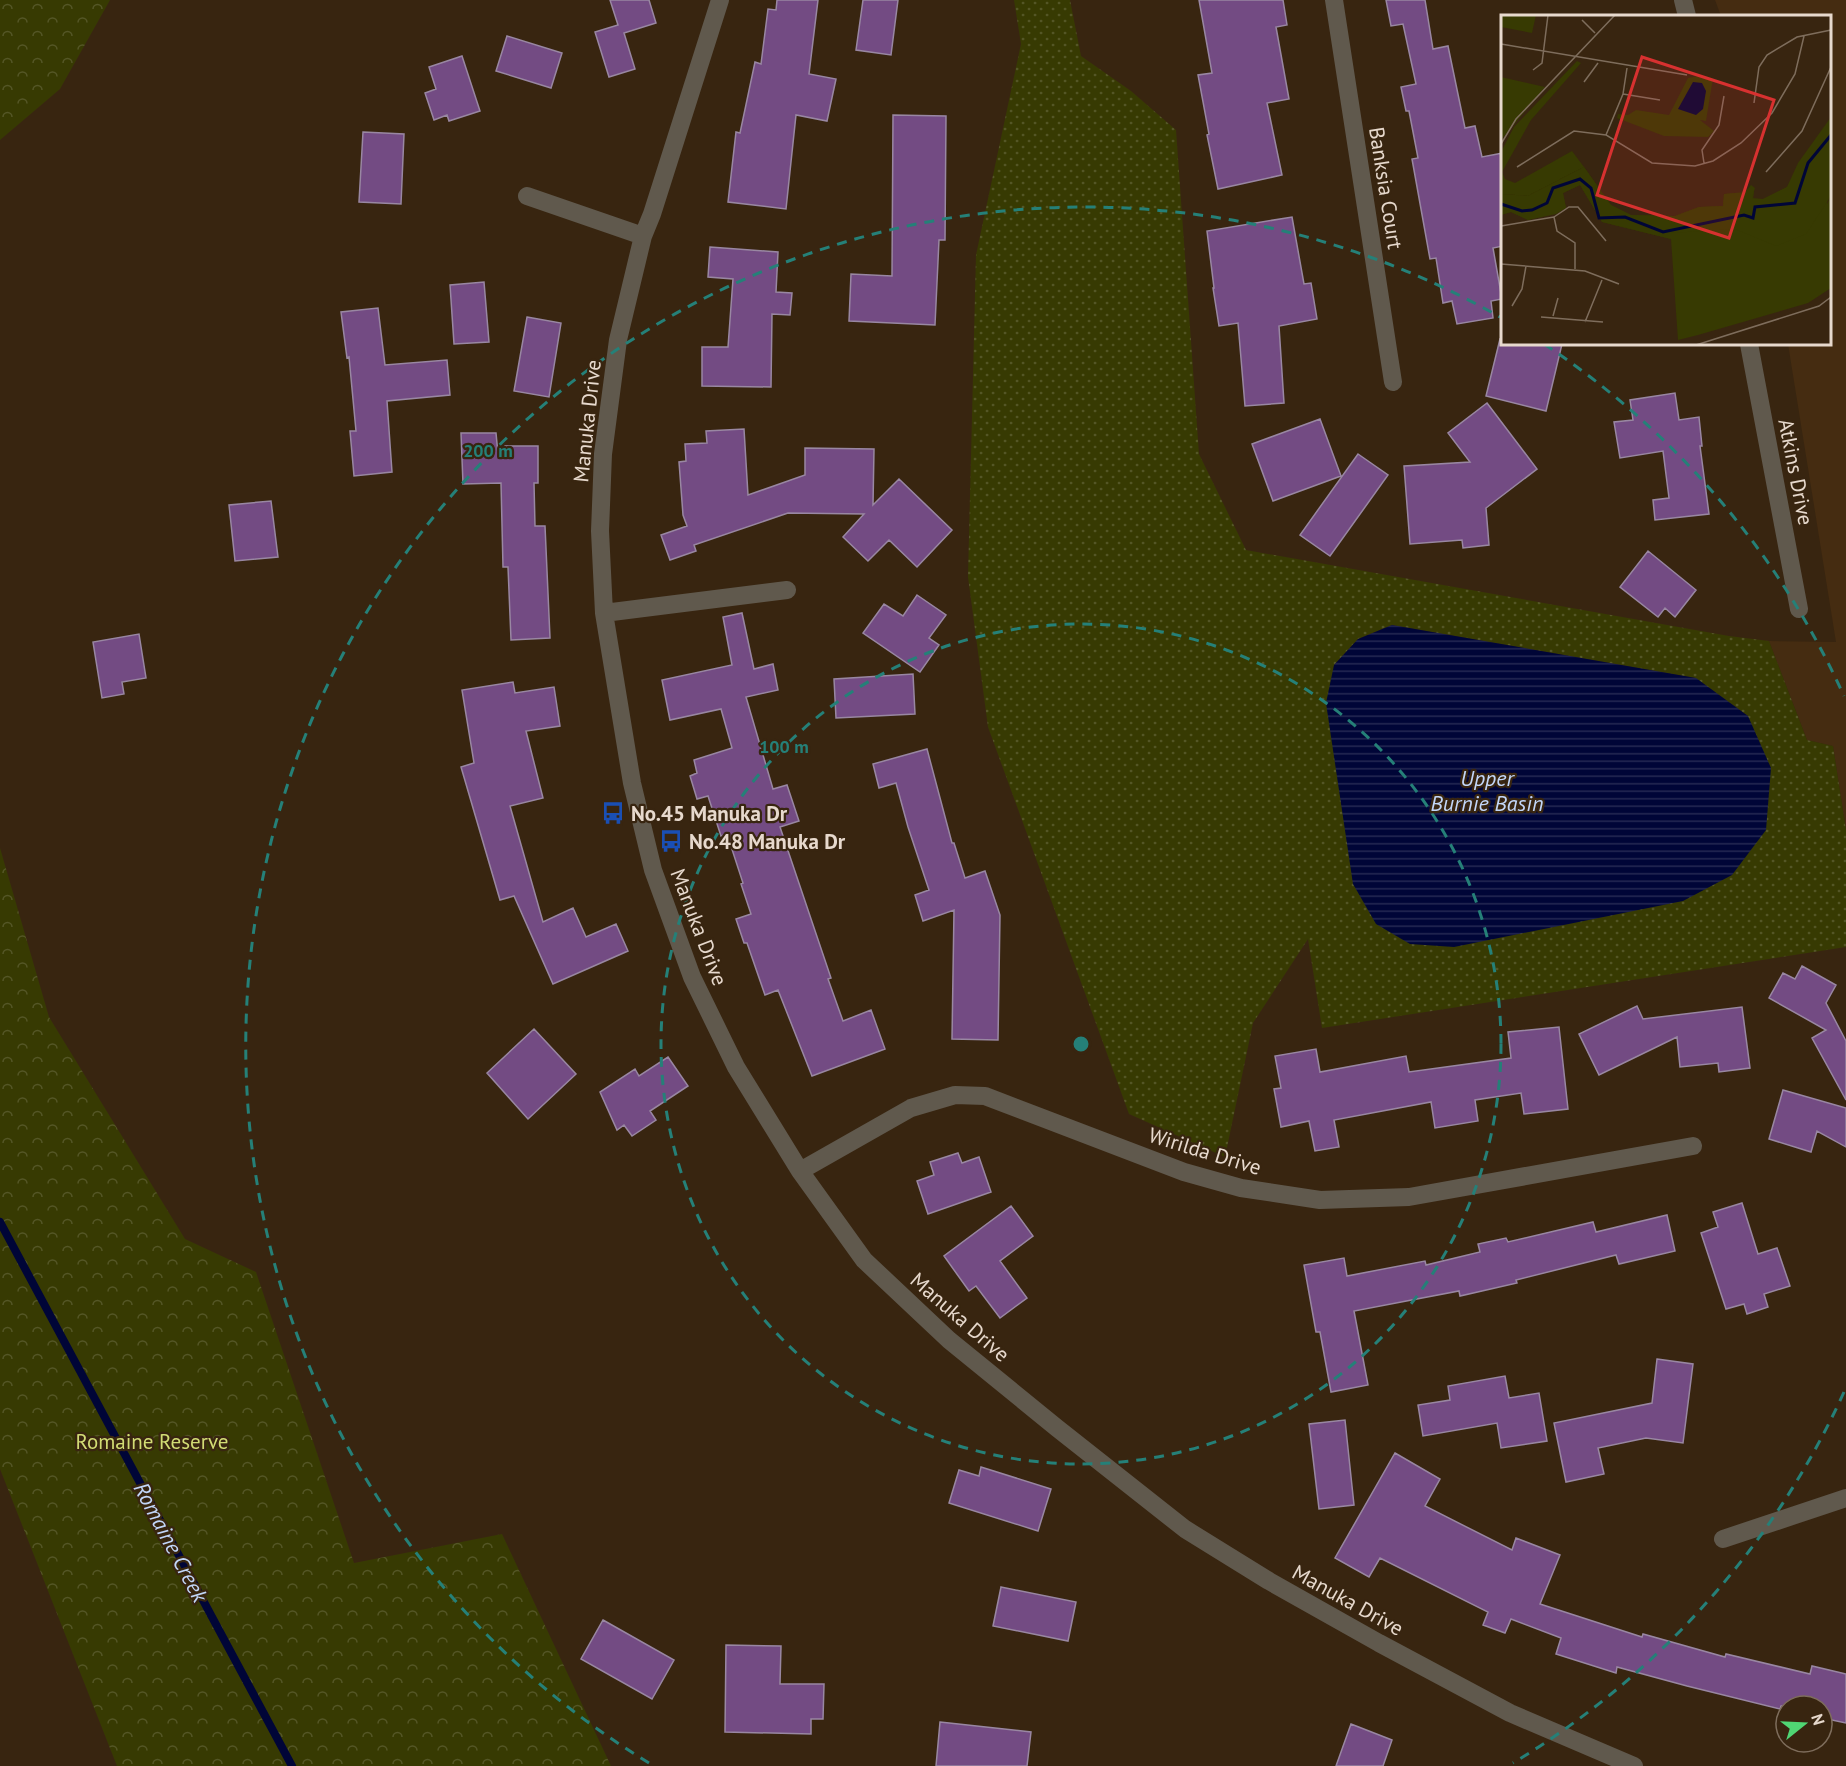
<svg xmlns="http://www.w3.org/2000/svg" width="1846" height="1766" font-family="'PT Sans',sans-serif">
  <style>
    .built { fill: #452c11 }
    .grass { fill: url(#grass-dots); fill-rule: evenodd }
    .park { fill: url(#park-crowns) }
    .water { fill: url(#water-rules) }
    .lines { fill: none; stroke-linecap: round; stroke-linejoin: round }
    .stream { stroke: #000537; stroke-width: 8 }
    .building { fill: #734b83; stroke: #9987a2; stroke-width: 1.5 }
    .street { stroke: #60594d; stroke-width: 18 }
    .ring { fill: none; stroke: #258078; stroke-width: 3; stroke-dasharray: 10 8 }
    .labels { text-anchor: middle; dominant-baseline: central; stroke-width: 4.5; stroke-linejoin: round; paint-order: stroke }
    .street-label { font-size: 21px; fill: #e7d9cd; stroke: #382510 }
    .poi-label { font-size: 21px; font-weight: bold; fill: #e7d9cd; stroke: #382510; text-anchor: start }
    .park-label { font-size: 21px; fill: #d2dc74; stroke: #382510 }
    .water-label { font-size: 22px; font-style: italic; fill: #c2d6f8; stroke: #382510 }
    .inset-river { fill: none; stroke: #000537; stroke-width: 3 }
    .inset-road { fill: none; stroke: #7e6d5c; stroke-width: 1.5 }
    .view { fill: #d73130; fill-opacity: 0.15; stroke: #d73130; stroke-width: 3 }
    .inset-edge { fill: none; stroke: #e7d9cd; stroke-width: 3 }
    .centre { fill: #258078; stroke: #382510; stroke-width: 3 }
    .ring-label { font-size: 18px; text-anchor: middle; font-weight: bold; fill: #258078; stroke: #382510; stroke-width: 4.5; stroke-linejoin: round; paint-order: stroke }
  </style>
  <defs>
    <pattern id="grass-dots" width="8" height="8" patternUnits="userSpaceOnUse" patternTransform="scale(1.5)"><rect width="8" height="8" fill="#373a02"/><path d="M2 2h.1M6 6h.1" fill="none" stroke="#545626" stroke-width="1.8" stroke-linecap="round"/></pattern>
    <pattern id="park-crowns" width="20" height="18" patternUnits="userSpaceOnUse" patternTransform="scale(1.5)"><rect width="20" height="18" fill="#373a02"/><path d="M2 6a3 3 0 1 1 6 0M12 15a3 3 0 1 1 6 0" fill="none" stroke="#545626"/></pattern>
    <pattern id="water-rules" width="6" height="5" patternUnits="userSpaceOnUse" patternTransform="scale(1.5)"><rect width="6" height="5" fill="#000537"/><path d="M0 2.5h6" fill="none" stroke="#252953"/></pattern>
  </defs>
  <rect width="100%" height="100%" fill="#382510"/>
  <!-- built -->
  <path class="built" d="M 1715,0 L 1846,0 L 1846,830 L 1833,746 L 1807,740 L 1769,641 L 1836,642 L 1788,344 L 1830,344 L 1830,16 L 1721,16 Z"/>
  <!-- grass -->
  <path class="grass" d="M 1014,0 L 1070,0 L 1081,56 L 1131,91 L 1176,130 L 1199,454 L 1246,550 L 1729,636 L 1769,641 L 1807,740 L 1833,746 L 1846,830 L 1846,947 L 1322,1028 L 1308,939 L 1253,1023 L 1225,1157 L 1129,1114 L 988,727 L 968,577 L 976,255 L 1021,44 ZM 1392,625 L 1695,678 L 1748,716 L 1334,665 L 1358,639 Z"/>
  <!-- park -->
  <path class="park" d="M 0,0 L 110,0 L 60,89 L 0,140 Z
    M 0,848 L 49,1017 L 185,1239 L 256,1272 L 354,1563 L 502,1534 L 611,1766 L 117,1766 L 0,1469 Z"/>
  <!-- water -->
  <path class="water" d="M 1392,625 L 1696,678 L 1748,716 L 1771,768 L 1766,830 L 1732,875 L 1683,901 L 1454,947 L 1410,944 L 1376,924 L 1353,884 L 1326,703 L 1334,665 L 1358,639 Z"/>
  <g class="lines">
    <!-- stream -->
    <path class="stream" d="M 0,1222 L 292,1766"/>
  </g>
  <!-- building -->
  <path class="building" d="M 610,0 L 649,0 L 656,23 L 624,33 L 635,69 L 609,77 L 595,32 L 618,25 Z
    M 777,0 L 818,0 L 809,74 L 836,79 L 827,121 L 796,115 L 786,209 L 728,202 L 736,132 L 740,133 L 755,62 L 761,64 L 768,9 L 776,10 Z
    M 863,0 L 898,0 L 891,55 L 856,50 Z
    M 1199,0 L 1283,0 L 1287,25 L 1276,27 L 1289,99 L 1267,103 L 1282,175 L 1218,189 L 1207,135 L 1209,134 L 1198,75 L 1212,73 Z
    M 1386,0 L 1425,0 L 1433,49 L 1448,46 L 1465,128 L 1475,126 L 1482,157 L 1503,153 L 1503,246 L 1493,248 L 1502,299 L 1491,301 L 1493,318 L 1457,324 L 1452,301 L 1443,303 L 1436,258 L 1430,259 L 1412,159 L 1418,158 L 1409,111 L 1406,111 L 1401,87 L 1416,84 L 1403,24 L 1391,26 Z
    M 507,36 L 562,53 L 551,88 L 496,71 Z
    M 462,56 L 480,111 L 449,121 L 447,115 L 434,120 L 425,93 L 436,89 L 429,67 Z
    M 893,115 L 946,116 L 945,240 L 939,240 L 935,325 L 849,321 L 851,274 L 892,276 Z
    M 363,132 L 404,134 L 401,204 L 359,202 Z
    M 1292,217 L 1304,284 L 1311,283 L 1317,319 L 1279,326 L 1284,403 L 1245,406 L 1238,323 L 1219,326 L 1213,288 L 1214,288 L 1207,231 Z
    M 710,247 L 778,252 L 776,292 L 792,293 L 790,315 L 772,314 L 771,387 L 702,386 L 702,347 L 728,347 L 733,279 L 708,277 Z
    M 484,282 L 489,342 L 454,344 L 450,285 Z
    M 378,308 L 385,365 L 447,360 L 450,395 L 387,401 L 392,472 L 354,476 L 350,431 L 356,431 L 349,357 L 347,358 L 341,312 Z
    M 527,317 L 561,323 L 549,397 L 514,391 Z
    M 1500,339 L 1503,340 L 1503,344 L 1562,344 L 1546,411 L 1486,396 Z
    M 1675,393 L 1679,420 L 1699,417 L 1702,446 L 1700,446 L 1709,514 L 1655,520 L 1653,500 L 1669,498 L 1663,451 L 1620,458 L 1614,422 L 1633,420 L 1630,400 Z
    M 1487,403 L 1537,469 L 1486,508 L 1489,545 L 1463,548 L 1462,540 L 1410,544 L 1404,466 L 1470,462 L 1448,433 Z
    M 1320,419 L 1341,476 L 1273,501 L 1252,444 Z
    M 744,429 L 748,495 L 805,475 L 805,448 L 874,449 L 873,505 L 899,479 L 952,530 L 917,567 L 889,540 L 868,561 L 843,537 L 864,514 L 788,513 L 694,545 L 696,551 L 670,560 L 661,535 L 687,526 L 683,515 L 679,462 L 686,461 L 685,444 L 707,443 L 706,431 Z
    M 461,433 L 496,433 L 498,454 L 504,454 L 505,446 L 538,446 L 538,483 L 534,483 L 535,526 L 545,526 L 550,638 L 511,640 L 508,567 L 503,567 L 501,483 L 463,484 Z
    M 1358,454 L 1388,475 L 1330,556 L 1300,535 Z
    M 271,501 L 278,557 L 235,561 L 229,505 Z
    M 1648,551 L 1696,590 L 1675,617 L 1665,608 L 1658,617 L 1620,587 Z
    M 917,595 L 946,615 L 929,638 L 939,645 L 920,672 L 863,633 L 884,604 L 903,616 Z
    M 742,613 L 754,669 L 773,664 L 778,690 L 746,697 L 773,789 L 787,785 L 799,821 L 780,827 L 831,978 L 828,979 L 843,1021 L 871,1010 L 885,1049 L 812,1076 L 778,990 L 765,995 L 747,943 L 744,943 L 736,919 L 751,914 L 741,884 L 743,883 L 727,834 L 721,836 L 708,796 L 697,799 L 690,776 L 697,773 L 694,760 L 732,748 L 721,709 L 670,720 L 662,680 L 732,665 L 723,617 Z
    M 139,634 L 146,678 L 122,682 L 124,694 L 102,698 L 93,642 Z
    M 913,674 L 915,714 L 836,718 L 834,679 Z
    M 513,682 L 515,693 L 554,687 L 560,726 L 526,731 L 543,798 L 510,806 L 543,922 L 573,908 L 586,937 L 616,924 L 628,951 L 553,984 L 514,896 L 500,900 L 461,767 L 474,763 L 462,690 Z
    M 927,749 L 952,843 L 954,843 L 965,878 L 985,871 L 1000,915 L 998,1040 L 952,1039 L 954,910 L 923,921 L 915,895 L 929,890 L 908,827 L 896,783 L 879,788 L 873,764 Z
    M 1802,966 L 1836,985 L 1826,1003 L 1846,1041 L 1846,1100 L 1812,1038 L 1826,1030 L 1769,998 L 1783,973 L 1795,979 Z
    M 1637,1006 L 1643,1019 L 1742,1007 L 1750,1068 L 1719,1072 L 1718,1063 L 1680,1067 L 1677,1037 L 1599,1075 L 1579,1034 Z
    M 1559,1027 L 1568,1109 L 1524,1114 L 1521,1093 L 1475,1100 L 1478,1121 L 1435,1128 L 1431,1102 L 1334,1120 L 1339,1147 L 1315,1151 L 1309,1121 L 1281,1127 L 1274,1089 L 1281,1088 L 1275,1056 L 1316,1049 L 1320,1072 L 1406,1056 L 1409,1072 L 1511,1058 L 1508,1032 Z
    M 534,1029 L 576,1074 L 528,1119 L 487,1073 Z
    M 668,1057 L 688,1086 L 650,1111 L 656,1120 L 632,1136 L 624,1125 L 617,1130 L 600,1092 L 635,1069 L 639,1076 Z
    M 1783,1090 L 1846,1108 L 1846,1147 L 1817,1131 L 1811,1152 L 1769,1139 Z
    M 958,1153 L 962,1163 L 979,1157 L 991,1192 L 928,1214 L 917,1181 L 934,1175 L 930,1162 Z
    M 1742,1203 L 1758,1254 L 1777,1248 L 1790,1286 L 1764,1294 L 1768,1307 L 1747,1314 L 1744,1304 L 1726,1309 L 1701,1233 L 1718,1227 L 1713,1212 Z
    M 1011,1206 L 1033,1236 L 1000,1261 L 1027,1298 L 1000,1318 L 976,1286 L 969,1291 L 944,1256 Z
    M 1667,1215 L 1675,1251 L 1619,1264 L 1616,1255 L 1516,1280 L 1517,1283 L 1460,1296 L 1459,1291 L 1354,1311 L 1368,1385 L 1331,1392 L 1320,1332 L 1316,1332 L 1304,1265 L 1344,1258 L 1347,1276 L 1425,1261 L 1426,1265 L 1480,1252 L 1478,1244 L 1506,1238 L 1508,1242 L 1593,1222 L 1596,1232 Z
    M 1657,1359 L 1693,1364 L 1683,1443 L 1646,1438 L 1598,1448 L 1604,1474 L 1566,1482 L 1554,1423 L 1652,1403 Z
    M 1505,1376 L 1509,1398 L 1539,1393 L 1547,1441 L 1501,1448 L 1497,1423 L 1423,1436 L 1418,1405 L 1450,1400 L 1448,1386 Z
    M 1345,1420 L 1354,1505 L 1319,1509 L 1309,1424 Z
    M 1395,1453 L 1440,1479 L 1425,1506 L 1512,1550 L 1516,1538 L 1560,1555 L 1540,1604 L 1642,1637 L 1643,1634 L 1725,1657 L 1726,1654 L 1810,1674 L 1812,1666 L 1846,1674 L 1846,1723 L 1822,1718 L 1822,1706 L 1781,1706 L 1780,1709 L 1687,1686 L 1617,1667 L 1616,1673 L 1556,1654 L 1561,1638 L 1511,1619 L 1505,1633 L 1483,1625 L 1488,1612 L 1380,1558 L 1369,1577 L 1335,1558 Z
    M 981,1467 L 1051,1489 L 1038,1531 L 949,1503 L 959,1470 L 979,1476 Z
    M 1001,1587 L 1076,1602 L 1068,1641 L 993,1626 Z
    M 603,1620 L 674,1660 L 652,1699 L 581,1659 Z
    M 726,1645 L 781,1646 L 780,1684 L 824,1684 L 823,1719 L 811,1719 L 811,1734 L 725,1732 Z
    M 940,1722 L 1031,1732 L 1027,1766 L 936,1766 Z
    M 1351,1724 L 1392,1740 L 1383,1766 L 1336,1766 Z"/>
  <g class="lines">
    <!-- street -->
    <path class="street" d="M 720,0 L 652,214 L 643,236 L 618,340 L 603,454 L 600,531 L 604,613 L 632,783 L 653,870 L 692,977 L 736,1067 L 800,1171 L 864,1260 L 949,1340 L 1057,1428 L 1185,1529 L 1269,1581 L 1379,1643 L 1510,1713 L 1634,1766
      M 1334,0 L 1393,382
      M 1683,0 L 1687,16
      M 527,196 L 643,236
      M 1749,344 L 1799,609
      M 604,613 L 787,590
      M 800,1171 L 911,1108 L 955,1095 L 985,1096 L 1184,1172 L 1241,1188 L 1320,1200 L 1409,1197 L 1693,1146
      M 1723,1539 L 1846,1498"/>
  </g>
  <!-- distance rings -->
  <g class="ring">
    <circle cx="1081" cy="1044" r="420"/>
    <path d="M1844 1392A839 839 0 0 1 1513 1763M649 1763A839 839 0 0 1 1500 317M1544 344A839 839 0 0 1 1844 696"/>
  </g>
  <!-- icons -->
  <defs>
    <g id="bus-bare" transform="scale(1.8)"><path d="M-5-6H5V4H4V6H2V4H-2V6H-4V4H-5ZM-3.5-4V0h7V-4ZM-3.5 1.2v1.5H-2V1.2ZM2 1.2v1.5H3.5V1.2Z" fill="#1a4fb4" stroke="#382510" stroke-width="2.5" paint-order="stroke"/></g>
  </defs>
  <g fill-rule="evenodd">
    <use href="#bus-bare" x="613" y="813"/>
    <use href="#bus-bare" x="671" y="841"/>
  </g>
  <g class="labels">
    <!-- street labels -->
    <g class="street-label">
      <text transform="translate(1386 188) rotate(81)">Banksia Court</text>
      <text transform="translate(587 421) rotate(-84)">Manuka Drive</text>
      <text transform="translate(1796 472) rotate(79)">Atkins Drive</text>
      <text transform="translate(699 927) rotate(69)">Manuka Drive</text>
      <text transform="translate(1205 1151) rotate(17)">Wirilda Drive</text>
      <text transform="translate(960 1317) rotate(41)">Manuka Drive</text>
      <text transform="translate(1348 1600) rotate(29)">Manuka Drive</text>
    </g>
    <!-- poi labels -->
    <g class="poi-label">
      <text x="631" y="813">No.45 Manuka Dr</text>
      <text x="689" y="841">No.48 Manuka Dr</text>
    </g>
    <!-- park labels -->
    <g class="park-label">
      <text x="152" y="1441">Romaine Reserve</text>
    </g>
    <!-- water labels -->
    <g class="water-label">
      <text x="1487" y="778">Upper<tspan x="1487" dy="25">Burnie Basin</tspan></text>
      <text transform="translate(171 1542) rotate(62)">Romaine Creek</text>
    </g>
  </g>
  <!-- overview -->
  <g transform="translate(1501 15)">
    <rect width="330" height="330" fill="#382510"/>
    <path d="M 0,0 L 35,0 L 31,18 L 0,12 ZM 76,46 L 80,48 L 30,105 L 1,157 L 4,164 L 14,168 L 71,136 L 83,152 L 27,181 L 0,179 L 0,137 L 13,112 ZM 197,61 L 212,63 L 205,106 L 199,105 L 213,116 L 207,122 L 163,121 L 116,103 L 117,99 L 127,100 L 135,95 L 168,100 L 187,63 ZM 0,62 L 44,72 L 0,125 Z" fill="#373a02"/>
    <path d="M 330,102 L 326,189 L 330,181 L 330,273 L 307,288 L 197,320 L 177,325 L 170,224 L 101,207 L 79,170 L 62,178 L 65,193 L 27,205 L 10,197 L 0,200 L 0,179 L 27,181 L 83,152 L 110,190 L 130,200 L 174,201 L 198,192 L 222,191 L 223,179 L 253,177 L 252,184 L 262,184 L 286,172 L 312,128 L 324,122 Z" fill="#373a02"/>
    <path d="M 330,102 L 330,181 L 305,219 L 275,231 L 234,214 L 170,218 L 170,224 L 101,207 L 79,170 L 62,178 L 65,193 L 55,199 L 27,205 L 10,197 L 0,200 L 0,179 L 27,181 L 83,152 L 110,190 L 130,200 L 174,201 L 198,192 L 222,191 L 223,179 L 244,177 L 250,170 L 254,173 L 251,183 L 262,184 L 286,172 L 297,148 Z" fill="#373a02"/>
    <path d="M 192,67 L 201,68 L 205,76 L 202,94 L 195,100 L 177,94 Z" fill="#000537"/>
    <path class="inset-river" d="M 0,189 L 21,196 L 31,195 L 46,188 L 52,173 L 79,164 L 90,173 L 98,203 L 124,202 L 162,217 L 243,200 L 252,203 L 254,192 L 294,188 L 307,148 L 330,120"/>
    <path class="inset-road" d="M 81,5 L 94,18M 0,29 L 186,60M 126,53 L 122,79 L 105,120 L 151,148 L 194,151 L 212,146 L 240,128 L 271,98 L 294,59 L 303,21M 32,55 L 41,48 L 47,0M 83,67 L 97,48M 122,79 L 159,85M 253,88 L 258,52 L 266,40 L 296,22 L 330,15M 0,129 L 15,104 L 114,0M 203,148 L 201,135 L 218,110 L 223,81M 16,152 L 73,116 L 105,120M 265,157 L 301,116 L 330,52M 53,202 L 68,192 L 77,192 L 105,226M 53,202 L 56,216 L 74,228 L 74,254M 0,211 L 53,202M 0,249 L 84,256 L 118,269M 11,291 L 21,274 L 25,251M 52,301 L 57,283M 40,302 L 102,307M 84,307 L 101,265M 195,330 L 318,291 L 330,282"/>
    <path class="view" d="M 141,42 L 273,85 L 228,223 L 96,180 Z"/>
    <rect width="330" height="330" class="inset-edge"/>
  </g>
  <circle cx="1081" cy="1044" r="9" class="centre"/>
  <g class="ring-label">
    <text x="488" y="457">200 m</text>
    <text x="784" y="753">100 m</text>
  </g>
  <!-- north arrow -->
  <g transform="translate(1804 1724) rotate(72)"><circle r="28" fill="#382510" stroke="#7e6d5c" stroke-width="1.5"/>
  <path d="M0-4.5L10 22L0 15L-10 22Z" fill="#50d674"/>
  <text y="-9" font-size="16" font-weight="bold" text-anchor="middle" fill="#e7d9cd">N</text>
  </g>
</svg>
